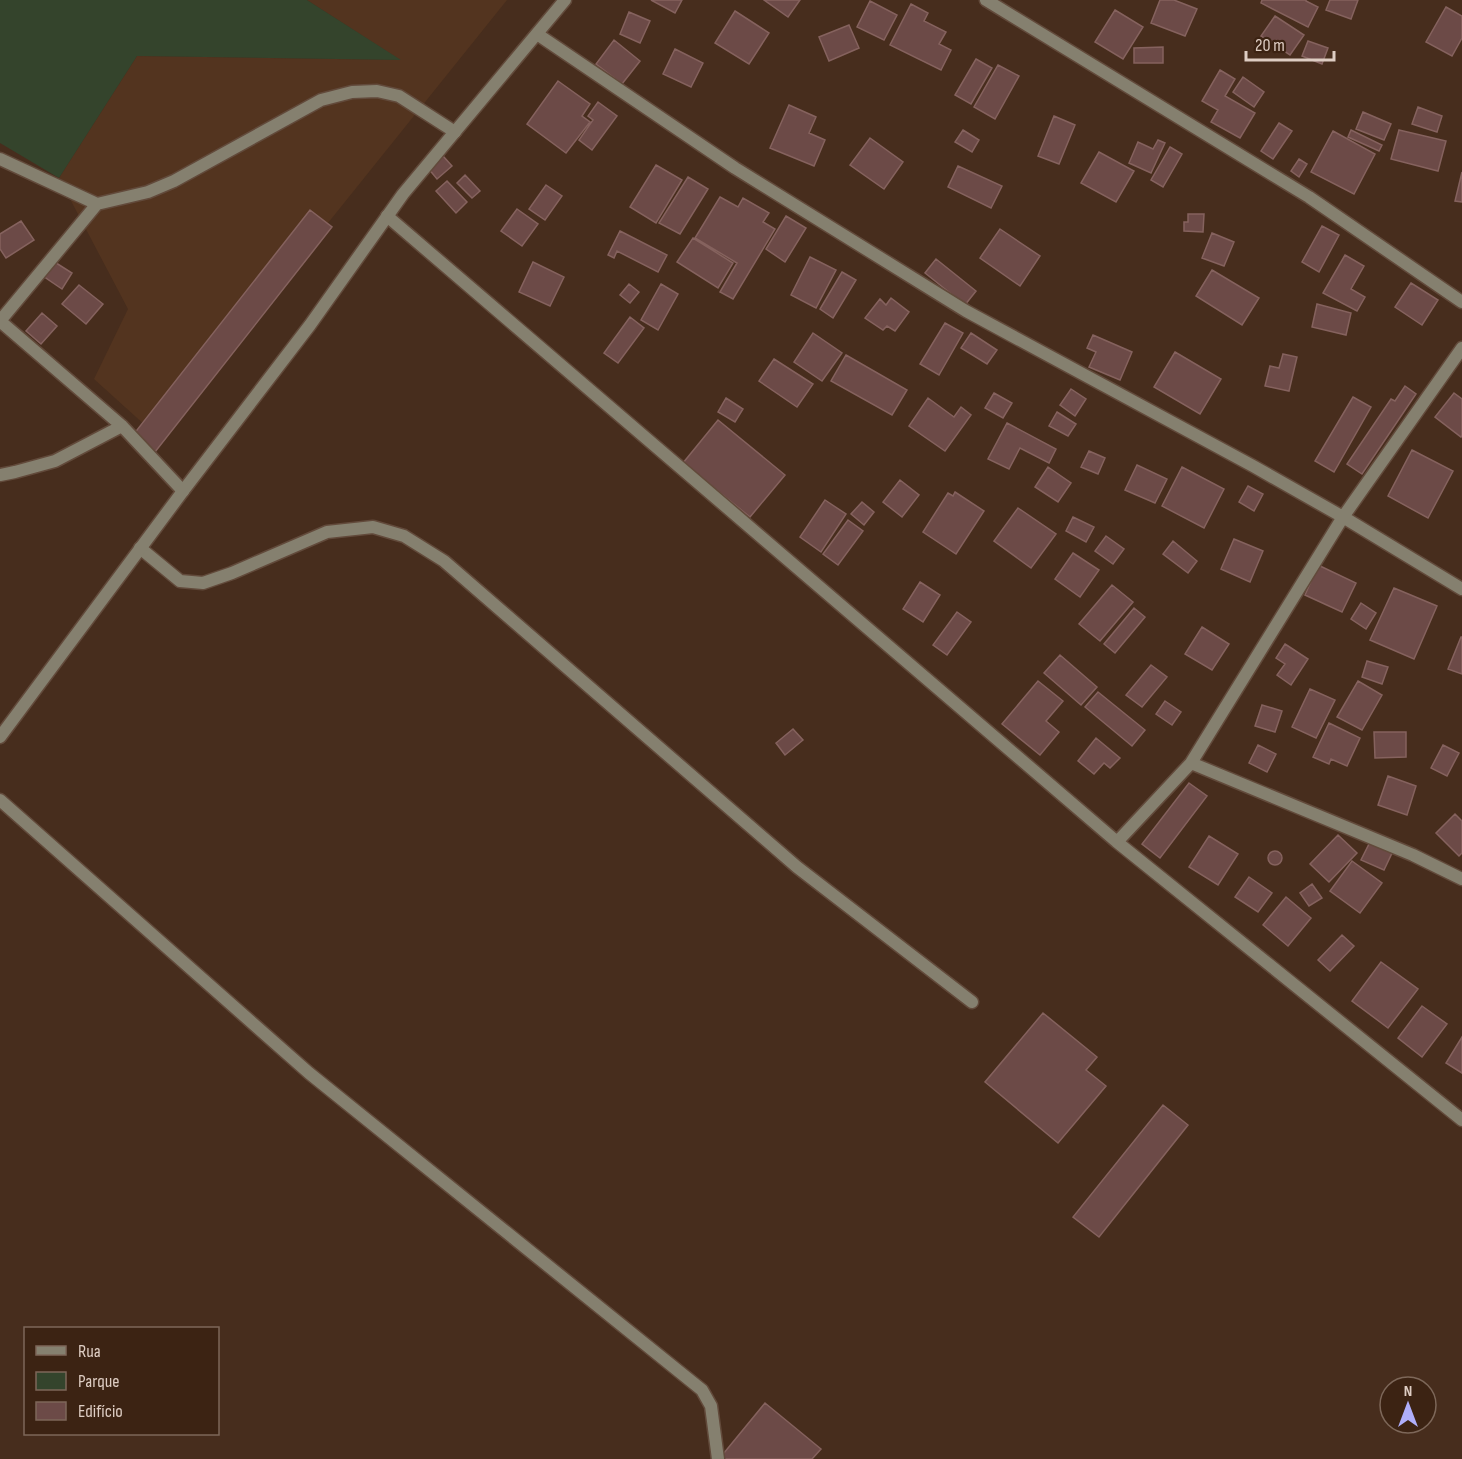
<svg xmlns="http://www.w3.org/2000/svg" width="1462" height="1459" font-family="'Sofia Sans Condensed',sans-serif">
  <style>
    .built { fill: #53341f }
    .green { fill: #34442c }
    .building { fill: #6c4a47; stroke: #85625e; stroke-width: 1.5 }
    .lines { fill: none; stroke-linecap: round; stroke-linejoin: round }
    .minor-casing { stroke: #624a3b; stroke-width: 15 }
    .tertiary-casing { stroke: #624a3b; stroke-width: 15 }
    .minor { stroke: #85806f; stroke-width: 12 }
    .tertiary { stroke: #85806f; stroke-width: 12 }
  </style>
  <rect width="100%" height="100%" fill="#472d1d"/>
  <!-- built -->
  <path class="built" d="M 307,0 L 507,0 L 157,436 L 94,379 L 128,309 L 59,178 L 137,56 L 400,60 Z"/>
  <!-- green -->
  <path class="green" d="M 0,0 L 307,0 L 401,60 L 137,56 L 59,178 L 0,143 Z"/>
  <!-- building -->
  <path class="building" d="M 651,0 L 682,0 L 675,13 Z
    M 764,0 L 800,0 L 788,17 Z
    M 1160,0 L 1174,0 L 1197,9 L 1185,36 L 1151,23 Z
    M 1262,0 L 1306,0 L 1306,1 L 1318,7 L 1308,27 L 1261,3 Z
    M 1330,0 L 1358,0 L 1351,19 L 1326,10 Z
    M 870,1 L 897,15 L 884,40 L 857,27 Z
    M 911,4 L 928,13 L 924,21 L 946,32 L 939,44 L 951,50 L 941,70 L 890,45 Z
    M 1446,7 L 1462,16 L 1462,38 L 1452,56 L 1426,42 Z
    M 1115,10 L 1143,27 L 1123,59 L 1095,42 Z
    M 735,11 L 769,33 L 749,64 L 715,43 Z
    M 629,12 L 650,21 L 640,43 L 620,34 Z
    M 1275,16 L 1304,35 L 1290,55 L 1261,36 Z
    M 849,25 L 859,48 L 829,61 L 819,37 Z
    M 614,40 L 640,61 L 622,84 L 596,64 Z
    M 1308,41 L 1328,48 L 1322,64 L 1302,56 Z
    M 1163,47 L 1163,63 L 1134,63 L 1134,48 Z
    M 675,49 L 703,63 L 691,87 L 663,74 Z
    M 976,59 L 992,68 L 971,104 L 955,95 Z
    M 998,65 L 1019,76 L 995,119 L 974,107 Z
    M 1220,70 L 1235,79 L 1225,96 L 1255,113 L 1240,138 L 1211,122 L 1218,110 L 1202,101 Z
    M 1243,77 L 1264,92 L 1254,107 L 1233,92 Z
    M 558,81 L 590,104 L 582,116 L 590,122 L 566,153 L 527,124 Z
    M 598,102 L 617,116 L 592,150 L 579,140 L 593,120 L 588,116 Z
    M 789,105 L 816,117 L 809,133 L 825,140 L 814,166 L 770,148 Z
    M 1418,107 L 1442,116 L 1437,132 L 1412,124 Z
    M 1363,112 L 1391,124 L 1384,140 L 1356,129 Z
    M 1054,116 L 1075,125 L 1059,164 L 1038,156 Z
    M 1279,123 L 1292,131 L 1273,159 L 1261,151 Z
    M 963,130 L 979,140 L 972,152 L 955,142 Z
    M 1351,130 L 1382,145 L 1379,151 L 1348,137 Z
    M 1399,130 L 1446,141 L 1438,171 L 1391,159 Z
    M 1333,131 L 1375,154 L 1354,194 L 1311,172 Z
    M 870,138 L 903,162 L 884,189 L 850,165 Z
    M 1158,140 L 1165,143 L 1151,173 L 1129,163 L 1138,142 L 1153,149 Z
    M 1170,147 L 1182,154 L 1163,187 L 1151,180 Z
    M 1099,152 L 1134,171 L 1116,202 L 1081,183 Z
    M 443,156 L 452,166 L 437,179 L 428,168 Z
    M 1299,159 L 1307,164 L 1299,177 L 1291,171 Z
    M 656,165 L 682,180 L 656,223 L 630,207 Z
    M 958,166 L 1002,186 L 991,208 L 948,187 Z
    M 1462,172 L 1462,202 L 1455,201 Z
    M 465,175 L 480,191 L 472,198 L 457,183 Z
    M 688,177 L 708,189 L 680,234 L 659,223 Z
    M 447,181 L 467,202 L 456,213 L 436,191 Z
    M 546,185 L 562,196 L 545,220 L 529,209 Z
    M 720,197 L 738,207 L 743,198 L 769,213 L 763,222 L 775,229 L 733,299 L 720,292 L 737,263 L 695,238 Z
    M 517,209 L 538,224 L 522,246 L 501,231 Z
    M 310,210 L 332,227 L 155,452 L 133,435 Z
    M 1188,214 L 1204,214 L 1203,232 L 1184,231 L 1184,222 L 1188,222 Z
    M 786,216 L 806,228 L 785,262 L 766,249 Z
    M 21,221 L 34,240 L 6,258 L 0,249 L 0,234 Z
    M 1322,226 L 1339,235 L 1319,272 L 1302,262 Z
    M 1000,229 L 1040,256 L 1020,286 L 980,258 Z
    M 620,231 L 667,255 L 658,272 L 617,251 L 614,258 L 608,255 Z
    M 1212,233 L 1234,242 L 1224,266 L 1202,258 Z
    M 693,238 L 733,263 L 718,288 L 677,262 Z
    M 1345,255 L 1364,266 L 1351,289 L 1365,297 L 1357,311 L 1323,293 Z
    M 810,257 L 836,270 L 816,308 L 791,295 Z
    M 936,259 L 976,291 L 965,305 L 925,273 Z
    M 53,261 L 72,273 L 62,289 L 43,276 Z
    M 533,262 L 564,277 L 550,306 L 519,292 Z
    M 1212,270 L 1259,298 L 1242,325 L 1196,296 Z
    M 842,272 L 856,280 L 833,318 L 820,309 Z
    M 1411,283 L 1438,300 L 1422,325 L 1395,307 Z
    M 629,284 L 639,292 L 630,303 L 620,295 Z
    M 661,284 L 678,294 L 658,330 L 641,320 Z
    M 79,285 L 103,304 L 86,324 L 62,304 Z
    M 891,298 L 909,312 L 895,331 L 887,326 L 883,330 L 865,318 L 880,299 L 886,305 Z
    M 1317,304 L 1351,313 L 1346,335 L 1312,327 Z
    M 42,313 L 57,326 L 41,344 L 26,331 Z
    M 630,317 L 644,328 L 618,363 L 604,353 Z
    M 945,323 L 963,333 L 939,375 L 920,364 Z
    M 813,333 L 842,353 L 822,381 L 794,362 Z
    M 971,333 L 997,350 L 987,364 L 961,348 Z
    M 1093,335 L 1132,352 L 1120,380 L 1089,367 L 1096,352 L 1087,348 Z
    M 1175,352 L 1221,379 L 1200,414 L 1154,387 Z
    M 1283,354 L 1297,357 L 1289,391 L 1265,386 L 1270,366 L 1279,368 Z
    M 846,355 L 907,390 L 892,415 L 831,381 Z
    M 774,359 L 813,384 L 797,407 L 759,381 Z
    M 1405,386 L 1416,394 L 1362,474 L 1347,464 L 1391,399 L 1395,401 Z
    M 1071,389 L 1086,399 L 1075,416 L 1060,405 Z
    M 994,393 L 1012,403 L 1003,418 L 985,408 Z
    M 1454,393 L 1462,399 L 1462,435 L 1461,437 L 1435,417 Z
    M 1353,397 L 1371,407 L 1334,472 L 1315,461 Z
    M 726,398 L 743,409 L 735,422 L 718,412 Z
    M 928,398 L 954,417 L 961,407 L 971,415 L 945,451 L 909,426 Z
    M 1057,412 L 1076,424 L 1068,436 L 1049,426 Z
    M 718,420 L 785,475 L 750,517 L 683,463 Z
    M 1007,423 L 1056,449 L 1049,463 L 1020,448 L 1009,469 L 988,459 Z
    M 1412,450 L 1453,471 L 1428,518 L 1388,496 Z
    M 1089,451 L 1105,458 L 1098,474 L 1081,467 Z
    M 1137,465 L 1167,479 L 1155,503 L 1125,490 Z
    M 1048,467 L 1071,483 L 1058,502 L 1035,487 Z
    M 1182,467 L 1224,489 L 1204,528 L 1162,506 Z
    M 900,480 L 919,495 L 902,517 L 883,502 Z
    M 1248,486 L 1263,494 L 1254,511 L 1239,502 Z
    M 955,492 L 984,511 L 956,554 L 923,532 L 948,493 L 953,496 Z
    M 825,500 L 846,514 L 821,552 L 800,537 Z
    M 862,502 L 874,512 L 864,525 L 851,514 Z
    M 1018,508 L 1056,534 L 1031,568 L 994,541 Z
    M 1073,517 L 1094,527 L 1086,542 L 1066,531 Z
    M 848,520 L 863,531 L 838,565 L 823,554 Z
    M 1106,536 L 1124,549 L 1113,564 L 1095,551 Z
    M 1234,539 L 1263,551 L 1250,582 L 1221,569 Z
    M 1173,541 L 1197,561 L 1188,573 L 1163,554 Z
    M 1073,553 L 1099,570 L 1080,597 L 1055,579 Z
    M 1318,565 L 1356,583 L 1342,612 L 1305,595 Z
    M 920,582 L 940,595 L 923,622 L 903,609 Z
    M 1112,585 L 1133,602 L 1100,641 L 1079,624 Z
    M 1394,588 L 1437,606 L 1414,659 L 1370,640 Z
    M 1361,603 L 1376,613 L 1366,629 L 1351,619 Z
    M 1134,608 L 1145,617 L 1115,653 L 1104,644 Z
    M 957,612 L 971,622 L 947,655 L 933,645 Z
    M 1202,627 L 1229,644 L 1212,670 L 1185,654 Z
    M 1461,637 L 1462,637 L 1462,674 L 1448,669 Z
    M 1285,644 L 1308,659 L 1291,685 L 1277,675 L 1285,664 L 1276,658 Z
    M 1060,655 L 1097,687 L 1081,705 L 1044,673 Z
    M 1367,661 L 1388,667 L 1382,684 L 1362,677 Z
    M 1151,665 L 1167,677 L 1142,707 L 1126,695 Z
    M 1038,681 L 1063,701 L 1046,721 L 1059,732 L 1040,755 L 1002,724 Z
    M 1358,681 L 1382,695 L 1362,730 L 1337,717 Z
    M 1310,689 L 1335,700 L 1316,738 L 1292,727 Z
    M 1098,692 L 1145,730 L 1132,746 L 1085,707 Z
    M 1165,701 L 1181,712 L 1172,725 L 1156,714 Z
    M 1262,705 L 1282,711 L 1275,732 L 1255,726 Z
    M 1329,723 L 1360,738 L 1347,766 L 1331,759 L 1329,764 L 1313,757 Z
    M 793,729 L 803,740 L 785,755 L 776,743 Z
    M 1374,732 L 1406,732 L 1406,757 L 1375,758 Z
    M 1096,738 L 1120,758 L 1110,768 L 1104,763 L 1094,774 L 1078,761 Z
    M 1258,745 L 1276,754 L 1267,772 L 1249,763 Z
    M 1443,745 L 1459,753 L 1447,776 L 1431,768 Z
    M 1388,776 L 1416,786 L 1407,815 L 1378,805 Z
    M 1189,783 L 1207,796 L 1160,858 L 1142,844 Z
    M 1455,814 L 1462,821 L 1462,853 L 1459,856 L 1436,833 Z
    M 1338,835 L 1357,853 L 1329,882 L 1310,864 Z
    M 1209,836 L 1238,854 L 1218,885 L 1189,867 Z
    M 1371,840 L 1393,851 L 1384,870 L 1361,860 Z
    M1268 858a7 7 0 1 1 14 0a7 7 0 1 1-14 0Z
    M 1352,861 L 1382,883 L 1360,913 L 1330,891 Z
    M 1249,877 L 1272,893 L 1258,912 L 1235,897 Z
    M 1312,884 L 1322,898 L 1309,906 L 1300,893 Z
    M 1286,897 L 1311,918 L 1288,946 L 1263,925 Z
    M 1342,935 L 1354,946 L 1330,971 L 1318,960 Z
    M 1381,962 L 1418,989 L 1388,1028 L 1352,1001 Z
    M 1422,1006 L 1447,1024 L 1422,1057 L 1398,1038 Z
    M 1043,1013 L 1097,1057 L 1086,1070 L 1106,1086 L 1058,1143 L 985,1082 Z
    M 1462,1037 L 1462,1073 L 1446,1063 Z
    M 1163,1105 L 1188,1125 L 1099,1237 L 1073,1217 Z
    M 765,1403 L 821,1449 L 812,1459 L 719,1459 Z"/>
  <g class="lines">
    <!-- minor casing -->
    <g class="minor-casing">
      <path id="minor" d="M 986,0 L 1309,197 L 1462,302
        M 537,34 L 735,168 L 966,311 L 1253,466 L 1343,517 L 1462,589
        M 0,159 L 97,204 L 148,192 L 174,181 L 321,100 L 352,92 L 377,91 L 399,96 L 455,132
        M 387,216 L 1117,842 L 1462,1120
        M 0,321 L 122,426 L 183,491
        M 0,321 L 97,204
        M 0,475 L 15,472 L 55,461 L 122,426
        M 140,548 L 180,581 L 203,583 L 232,573 L 327,532 L 373,527 L 404,536 L 444,561 L 797,867 L 972,1002
        M 1191,763 L 1413,855 L 1462,879
        M 0,800 L 309,1073 L 702,1390 L 711,1406 L 718,1459
        M 1117,842 L 1191,763 L 1343,517 L 1462,348"/>
    </g>
    <!-- tertiary casing -->
    <g class="tertiary-casing">
      <path id="tertiary" d="M 0,737 L 183,491 L 310,325 L 403,194 L 565,0"/>
    </g>
    <!-- minor -->
    <use href="#minor" class="minor"/>
    <!-- tertiary -->
    <use href="#tertiary" class="tertiary"/>
  </g>
  <!-- legend -->
  <rect x="24" y="1327" width="195" height="108" fill="#3c2313" stroke="#7d6759" stroke-width="1.5"/>
  <rect x="36" y="1346" width="30" height="9" fill="#85806f" stroke="#7d6759" stroke-width="1.5"/>
  <text x="78" y="1357" font-size="18" fill="#decdc3">Rua</text>
  <rect x="36" y="1372" width="30" height="18" fill="#34442c" stroke="#7d6759" stroke-width="1.5"/>
  <text x="78" y="1387" font-size="18" fill="#decdc3">Parque</text>
  <rect x="36" y="1402" width="30" height="18" fill="#6c4a47" stroke="#7d6759" stroke-width="1.5"/>
  <text x="78" y="1417" font-size="18" fill="#decdc3">Edifício</text>
  <!-- north arrow -->
  <g transform="translate(1408 1405)"><circle r="28" fill="#3c2313" stroke="#7d6759" stroke-width="1.5"/>
  <path d="M0-4.5L10 22L0 15L-10 22Z" fill="#afaefa"/>
  <text y="-9" font-size="16" font-weight="bold" text-anchor="middle" fill="#decdc3">N</text>
  </g>
  <!-- scale -->
  <path d="M1246 51v9h88v-9" fill="none" stroke="#decdc3" stroke-width="3"/>
  <text x="1255" y="51" font-size="18" fill="#decdc3" stroke="#3c2313" stroke-width="4.5" paint-order="stroke">20 m</text>
</svg>
